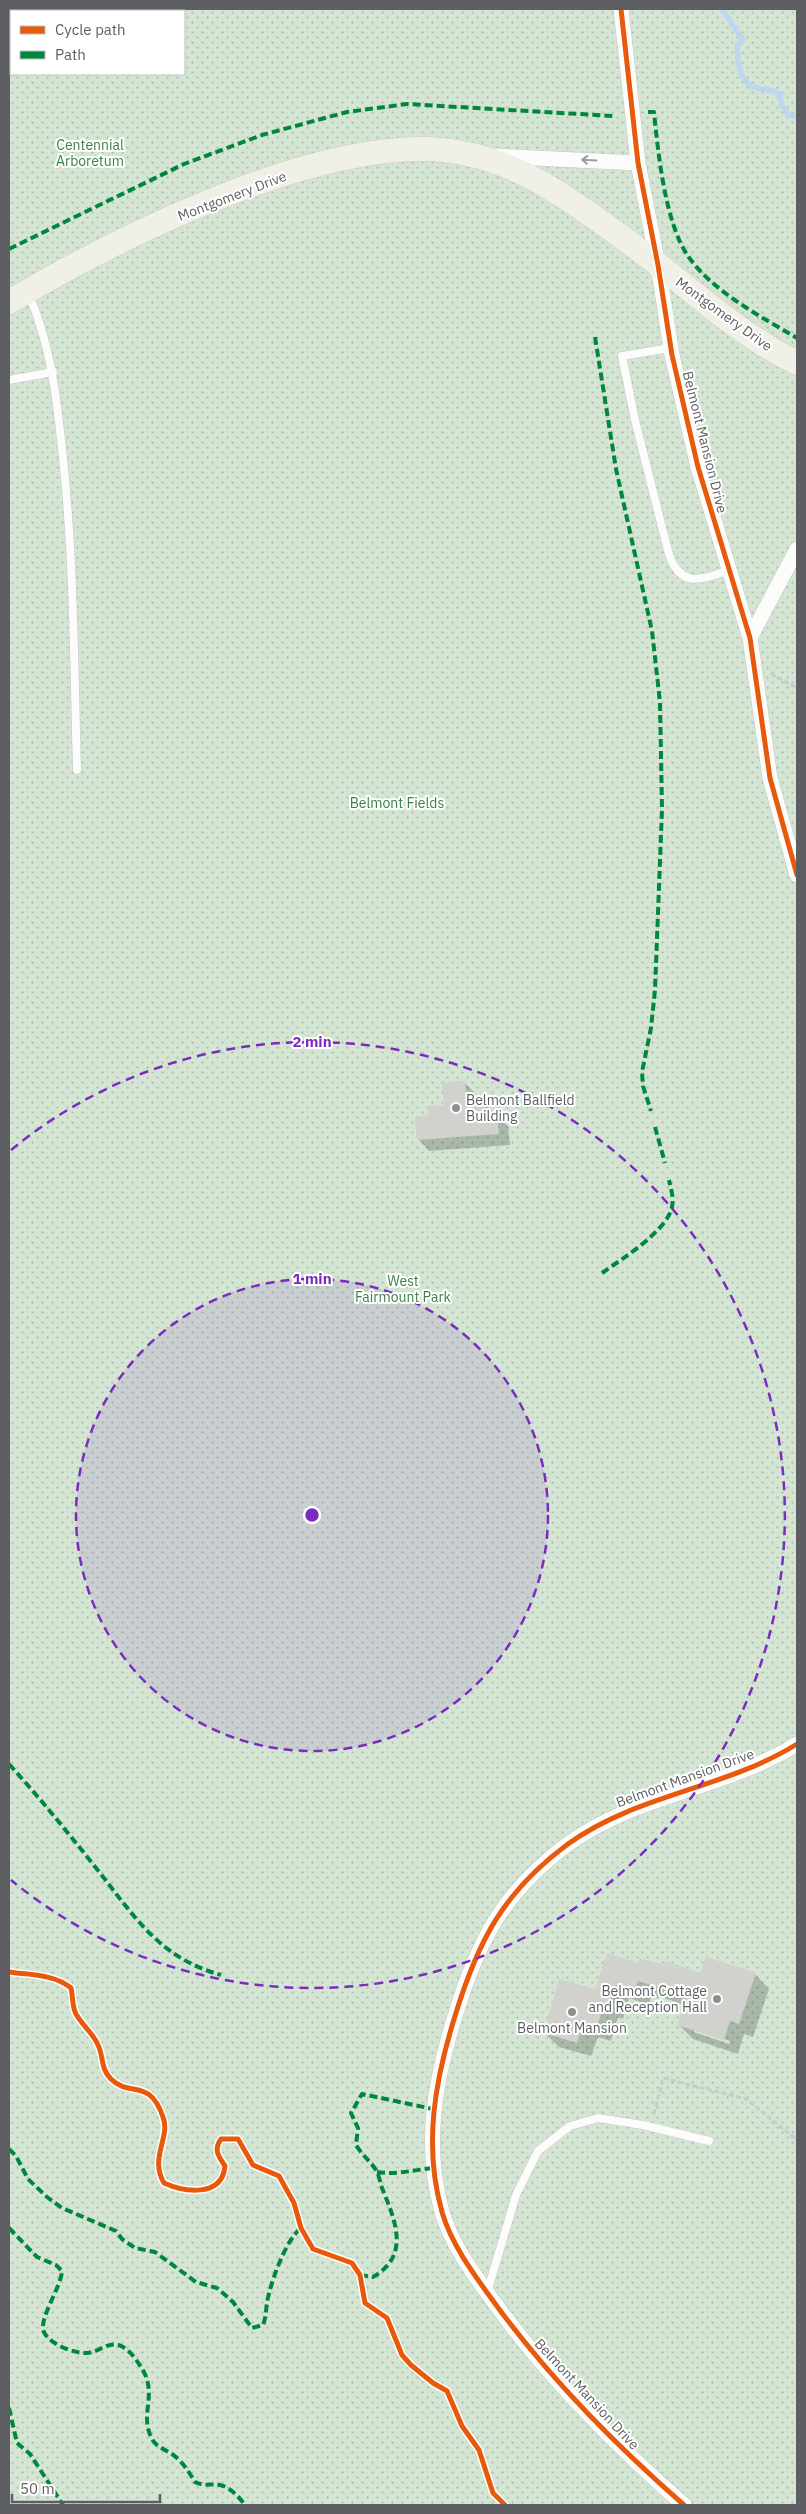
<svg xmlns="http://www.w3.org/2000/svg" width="806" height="2514" font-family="'IBM Plex Sans',sans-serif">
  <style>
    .park { fill: url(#park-dots); fill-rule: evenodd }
    .shadow { fill: #0003; fill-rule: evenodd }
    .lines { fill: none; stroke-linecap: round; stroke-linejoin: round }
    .stream { stroke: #bdd7f1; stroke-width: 5.5 }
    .building { fill: #d1d1ce }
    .service-casing { stroke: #c6c6c6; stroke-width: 9 }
    .minor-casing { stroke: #c6c6c6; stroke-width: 16 }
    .primary-casing { stroke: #d0cbb5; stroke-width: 25 }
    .path { stroke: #c8ccc9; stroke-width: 3; stroke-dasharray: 5 2.5; stroke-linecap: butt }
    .service { stroke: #fcfcfb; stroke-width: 8 }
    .minor { stroke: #fcfcfb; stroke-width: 15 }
    .primary { stroke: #f1f0e8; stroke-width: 24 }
    .quiet { stroke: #00873e; stroke-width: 4; stroke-dasharray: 8 4; stroke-linecap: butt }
    .cycleway-casing { stroke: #fff; stroke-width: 8 }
    .cycleway { stroke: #e8590c; stroke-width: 5 }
    .oneway { stroke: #9c9d9f }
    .ring { fill: none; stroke: #7b2cbf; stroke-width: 2.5; stroke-dasharray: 9 6 }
    .poi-dot { fill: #8e8f90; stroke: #fff; stroke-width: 2 }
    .labels { text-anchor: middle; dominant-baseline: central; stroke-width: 4; stroke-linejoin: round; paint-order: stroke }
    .park-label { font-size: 14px; fill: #3d8046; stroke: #fff }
    .street-label { font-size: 14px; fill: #5c5e62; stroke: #fff }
    .poi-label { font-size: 14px; fill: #5c5e62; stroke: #fff; text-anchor: start }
    .centre { fill: #7b2cbf; stroke: #fff; stroke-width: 2.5 }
    .ring-label { font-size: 15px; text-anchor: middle; font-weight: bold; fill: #7b2cbf; stroke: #fff; stroke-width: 4; stroke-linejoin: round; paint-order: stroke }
  </style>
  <defs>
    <pattern id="park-dots" width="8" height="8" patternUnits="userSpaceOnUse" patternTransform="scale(1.25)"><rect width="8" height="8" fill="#d4e6d3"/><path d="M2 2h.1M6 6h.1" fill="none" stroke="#afbeaf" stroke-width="1.8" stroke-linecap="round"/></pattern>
  </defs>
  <rect width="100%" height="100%" fill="#eaeae5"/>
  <!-- park -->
  <path class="park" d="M 9,9 L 797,9 L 797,2505 L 9,2505 ZM 11,11 L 184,11 L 184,74 L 11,74 Z"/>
  <!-- shadow -->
  <path class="shadow" d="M 465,1083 L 476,1094 L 477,1104 L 483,1103 L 508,1126 L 510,1145 L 429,1151 L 418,1139 L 430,1116 L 445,1106 Z
    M 639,1965 L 701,1974 L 755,1974 L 769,1989 L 753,2037 L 744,2034 L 738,2054 L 693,2039 L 679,2025 L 685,2005 L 652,1994 L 649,2005 L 629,1998 L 623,2019 L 618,2017 L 611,2041 L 598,2037 L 591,2056 L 559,2047 L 545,2033 L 596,1990 ZM 694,2029 L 730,2041 L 729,2044 L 694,2032 Z"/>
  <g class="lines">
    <!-- stream -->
    <path class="stream" d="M 722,9 L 743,40 L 737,45 C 738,65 738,85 761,89 C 768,90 775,90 780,94 L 781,104 L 788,115 L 797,116
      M 19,11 L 20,9
      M 9,28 L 11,24"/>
  </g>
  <!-- building -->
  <path class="building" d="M 461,1081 L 465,1081 L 467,1103 L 484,1102 L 484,1111 L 492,1110 L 493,1114 L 497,1113 L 499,1134 L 417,1140 L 415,1118 L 428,1115 L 428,1106 L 444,1105 L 442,1083 Z
    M 607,1953 L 638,1963 L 640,1958 L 664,1965 L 666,1961 L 700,1973 L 706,1957 L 756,1973 L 739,2024 L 730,2021 L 724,2040 L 677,2025 L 687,1996 L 638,1981 L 635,1991 L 615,1985 L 609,2006 L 604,2004 L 597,2027 L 584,2023 L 577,2043 L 544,2033 L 559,1979 L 595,1989 Z"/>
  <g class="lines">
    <!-- service casing -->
    <g class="service-casing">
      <path id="service" d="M 29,295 C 52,348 57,402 63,458 C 74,562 74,666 77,770
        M 670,348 L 622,356 L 635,420 L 668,551 C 679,588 699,581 729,570
        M 9,380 L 53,372
        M 487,2293 L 516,2195 L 538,2151 L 570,2126 L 598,2118 L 643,2125 L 709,2141"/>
    </g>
    <!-- minor casing -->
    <g class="minor-casing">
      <path id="minor" d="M 621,9 L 638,163 L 658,265 L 672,355 L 698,467 L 750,638 L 770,778 L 797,875
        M 495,156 L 638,163
        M 750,638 L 797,549
        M 684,2505 C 612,2442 547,2376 491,2298 C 472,2272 451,2243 442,2212 C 423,2145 435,2080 455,2016 C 478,1941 503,1892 568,1844 C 637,1794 725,1789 797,1744"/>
    </g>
    <!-- primary casing -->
    <g class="primary-casing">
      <path id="primary" d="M 9,302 C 117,238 296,149 422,149 C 470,149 515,166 555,191 C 596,217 636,247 674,277 C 713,309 752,341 797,363"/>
    </g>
    <!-- path -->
    <path class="path" d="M 771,674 L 797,688
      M 654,2114 L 663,2078 L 746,2099 L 797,2140"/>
    <!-- service -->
    <use href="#service" class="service"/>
    <!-- minor -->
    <use href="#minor" class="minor"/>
    <!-- primary -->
    <use href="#primary" class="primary"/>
    <!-- quiet -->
    <path class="quiet" d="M 648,112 L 654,112 C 658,152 665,223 688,256 C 713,292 760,316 797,338
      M 9,249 L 184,164 L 262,135 L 347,112 L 407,104 L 613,116
      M 595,337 L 616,469 L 652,631 L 660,702 L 662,809 L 655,990 L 651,1028 L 642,1072 L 643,1086 L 651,1111
      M 655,1127 L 665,1163
      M 602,1273 C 622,1259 667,1231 672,1207 C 674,1198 671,1189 669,1180
      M 9,1764 C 38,1796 65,1829 92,1863 C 132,1912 156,1957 221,1975
      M 9,2149 L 16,2156 L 28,2179 L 47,2197 L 62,2208 L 116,2231 L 122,2239 L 135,2248 L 155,2252 L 196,2282 L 217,2288 L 233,2302 L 252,2328 L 263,2325 C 266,2317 266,2310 267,2302 C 271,2282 285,2241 301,2228
      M 377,2172 C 396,2175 414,2170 433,2168
      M 9,2228 L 37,2257 L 56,2265 L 62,2271 C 61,2288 38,2319 44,2332 C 49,2344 75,2354 87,2353 C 100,2352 110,2339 123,2347 C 130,2351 135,2358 139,2364 C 160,2393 139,2411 151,2437 C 155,2448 169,2450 177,2458 C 185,2465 190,2474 195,2482 C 204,2487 211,2483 220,2485 C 230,2487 239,2497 245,2505
      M 360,2275 L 373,2277 C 411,2255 395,2220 382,2188 C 380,2182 379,2175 376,2170 C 370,2161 362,2155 356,2145 L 358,2128 L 351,2113 L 362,2094 L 433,2109
      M 9,2408 L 17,2443 L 30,2454 L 63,2505"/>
    <!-- cycleway casing -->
    <g class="cycleway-casing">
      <path id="cycleway" d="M 621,9 L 638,163 L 658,265 L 672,355 L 698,467 L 750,638 L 770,778 L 797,875
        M 9,1972 C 29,1975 54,1974 71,1988 C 73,1996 72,2007 76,2014 C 82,2025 93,2033 98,2045 C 104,2057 100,2068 111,2079 C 130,2098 149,2077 163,2117 C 171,2137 149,2158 164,2183 C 184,2192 222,2198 225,2166 C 219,2157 213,2150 221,2139 L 238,2139 L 253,2165 L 279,2176 L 294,2203 L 301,2228 L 313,2249 L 352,2263 L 360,2275 L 365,2303 L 387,2318 L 402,2355 L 411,2365 L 433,2383 L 447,2391 L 462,2426 L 479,2450 L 493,2493 L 505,2505
        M 684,2505 C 612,2442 547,2376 491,2298 C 472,2272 451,2243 442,2212 C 423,2145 435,2080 455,2016 C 478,1941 503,1892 568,1844 C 637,1794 725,1789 797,1744"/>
    </g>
    <!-- cycleway -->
    <use href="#cycleway" class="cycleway"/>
  </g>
  <!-- one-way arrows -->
  <defs><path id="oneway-shaft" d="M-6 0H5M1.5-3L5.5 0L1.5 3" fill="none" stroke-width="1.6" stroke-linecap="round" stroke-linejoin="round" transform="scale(1.25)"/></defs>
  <use class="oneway" href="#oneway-shaft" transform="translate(589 160) rotate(-177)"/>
  <!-- distance rings -->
  <circle cx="312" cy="1515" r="236" fill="#7b2cbf" fill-opacity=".12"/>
  <g class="ring">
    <circle cx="312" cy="1515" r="236"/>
    <path d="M11 1150A473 473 0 1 1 11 1880"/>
  </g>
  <!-- markers -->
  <g class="poi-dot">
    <circle cx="456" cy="1108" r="5"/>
    <circle cx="717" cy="1999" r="5"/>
    <circle cx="572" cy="2012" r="5"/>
  </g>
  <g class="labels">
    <!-- park labels -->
    <g class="park-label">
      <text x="90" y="145">Centennial<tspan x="90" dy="16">Arboretum</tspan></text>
      <text x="397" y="803">Belmont Fields</text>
      <text x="403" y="1281">West<tspan x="403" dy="16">Fairmount Park</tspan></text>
    </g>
    <!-- street labels -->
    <g class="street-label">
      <text transform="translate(232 196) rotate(-21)">Montgomery Drive</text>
      <text transform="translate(724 314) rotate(36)">Montgomery Drive</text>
      <text transform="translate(705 442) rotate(76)">Belmont Mansion Drive</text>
      <text transform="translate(685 1778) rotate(-20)">Belmont Mansion Drive</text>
      <text transform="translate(587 2394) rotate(47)">Belmont Mansion Drive</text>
    </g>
    <!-- poi labels -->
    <g class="poi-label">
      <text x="466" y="1100">Belmont Ballfield<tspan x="466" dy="16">Building</tspan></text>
      <text x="707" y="1991" text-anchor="end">Belmont Cottage<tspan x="707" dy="16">and Reception Hall</tspan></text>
      <text x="572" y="2028" text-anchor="middle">Belmont Mansion</text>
    </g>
  </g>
  <circle cx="312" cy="1515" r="8" class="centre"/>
  <g class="ring-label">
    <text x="312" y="1047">2 min</text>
    <text x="312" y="1284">1 min</text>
  </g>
  <!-- border -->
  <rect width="806" height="2514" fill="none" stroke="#5c5e62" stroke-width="20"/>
  <!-- legend -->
  <rect x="10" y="10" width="175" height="65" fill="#ffffff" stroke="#bebfc0"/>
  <rect x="20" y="26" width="25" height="8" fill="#e8590c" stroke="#bebfc0"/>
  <text x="55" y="35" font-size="15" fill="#5c5e62">Cycle path</text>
  <rect x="20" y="51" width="25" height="8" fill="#00873e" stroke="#bebfc0"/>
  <text x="55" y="60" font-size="15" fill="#5c5e62">Path</text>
  <!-- scale -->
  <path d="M12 2494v8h148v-8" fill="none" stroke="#5c5e62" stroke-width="2.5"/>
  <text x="20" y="2494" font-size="15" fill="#5c5e62" stroke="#ffffff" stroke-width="4" paint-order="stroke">50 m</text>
</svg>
